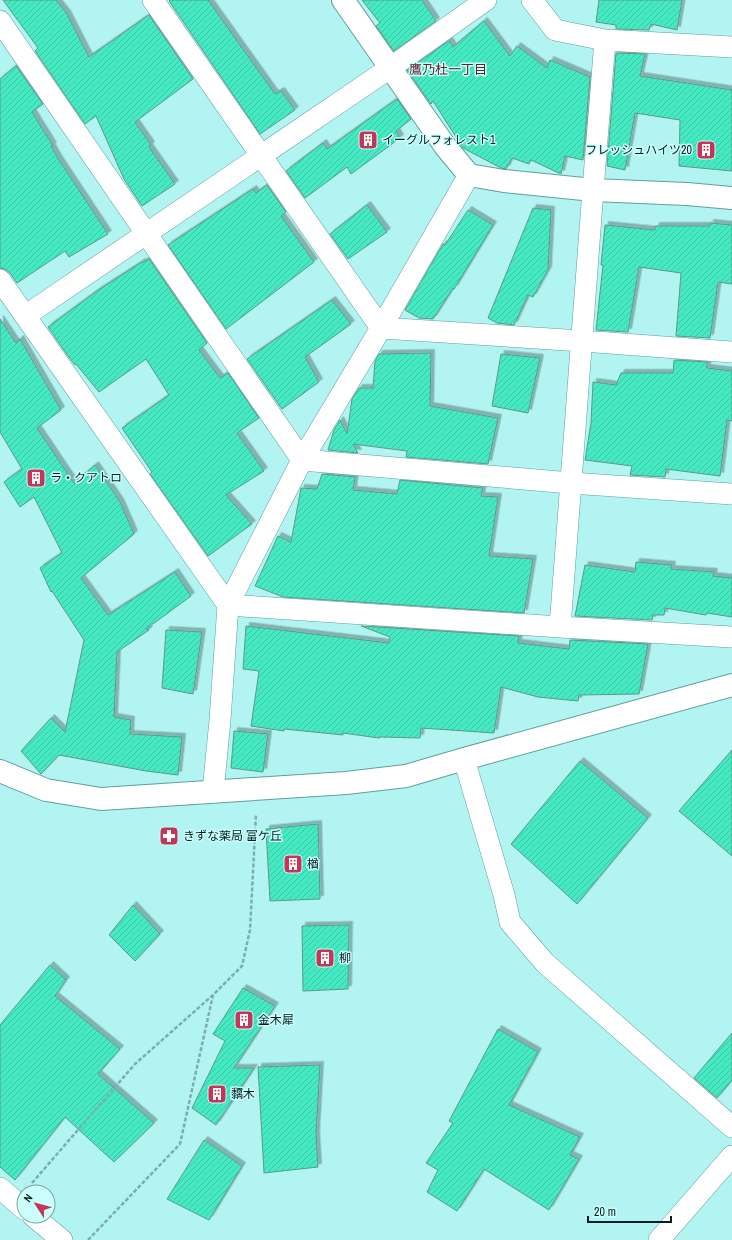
<svg xmlns="http://www.w3.org/2000/svg" width="732" height="1240" font-family="'Archivo Narrow','Noto Sans JP',sans-serif">
  <style>
    .building { fill: url(#building-hatch); stroke: #5f9886; filter: url(#shadow) }
    .lines { fill: none; stroke-linecap: round; stroke-linejoin: round }
    .minor-casing { stroke: #5fa09d; stroke-width: 22 }
    .tertiary-casing { stroke: #5fa09d; stroke-width: 24 }
    .path { stroke: #7aafad; stroke-width: 2.5; stroke-dasharray: 4 2; stroke-linecap: butt }
    .minor { stroke: #fff; stroke-width: 21 }
    .tertiary { stroke: #fff; stroke-width: 22 }
    .labels { text-anchor: middle; dominant-baseline: central; stroke-width: 3; stroke-linejoin: round; paint-order: stroke }
    .poi-label { font-size: 12px; fill: #052020; stroke: #cafffc; text-anchor: start }
    .neighbourhood-label { font-size: 13px; fill: #65202d; stroke: #cafffc }
  </style>
  <defs>
    <pattern id="building-hatch" width="6" height="6" patternUnits="userSpaceOnUse"><rect width="6" height="6" fill="#45e9c2"/><path d="M-1 1l2-2M0 6l6-6M5 7l2-2" fill="none" stroke="#3bc8a6"/></pattern>
    <filter id="shadow"><feDropShadow dx="3.5" dy="-3.5" stdDeviation="0" flood-color="#0004"/></filter>
  </defs>
  <rect width="100%" height="100%" fill="#b2f4f1"/>
  <!-- building -->
  <path class="building" d="M 3,0 L 56,0 L 67,14 L 89,57 L 149,15 L 193,79 L 135,122 L 151,145 L 149,147 L 175,184 L 142,206 L 124,179 L 96,116 L 85,124 L 35,51 L 38,48 Z
    M 170,0 L 208,0 L 275,94 L 281,91 L 295,110 L 260,134 L 169,1 Z
    M 362,0 L 422,0 L 436,21 L 394,51 L 376,26 L 380,23 Z
    M 599,0 L 682,0 L 677,30 L 651,24 L 649,30 L 616,29 L 616,25 L 596,22 Z
    M 484,21 L 510,56 L 517,46 L 547,68 L 550,60 L 590,77 L 583,160 L 565,156 L 561,174 L 531,160 L 529,164 L 512,158 L 506,169 L 501,168 L 463,148 L 433,101 L 431,104 L 407,70 L 449,41 L 453,47 Z
    M 616,53 L 645,54 L 640,76 L 732,90 L 732,171 L 679,166 L 680,120 L 635,113 L 625,170 L 607,166 Z
    M 16,66 L 43,104 L 32,112 L 53,146 L 51,146 L 59,160 L 108,234 L 69,257 L 65,251 L 17,283 L 10,273 L 5,269 L 0,268 L 0,79 Z
    M 397,99 L 411,119 L 396,131 L 400,138 L 351,174 L 347,167 L 305,198 L 286,171 L 323,143 L 327,149 Z
    M 267,185 L 286,212 L 281,216 L 314,262 L 226,329 L 168,245 L 253,189 L 256,193 Z
    M 367,205 L 387,232 L 348,259 L 330,234 Z
    M 533,208 L 551,210 L 548,270 L 533,297 L 528,295 L 514,325 L 497,323 L 488,318 Z
    M 468,210 L 493,225 L 454,289 L 453,288 L 433,319 L 419,318 L 405,310 L 443,244 L 445,245 Z
    M 710,223 L 732,225 L 732,284 L 718,282 L 710,338 L 676,336 L 681,273 L 639,267 L 628,332 L 596,330 L 603,265 L 601,265 L 605,225 L 655,230 L 656,226 L 710,226 Z
    M 149,259 L 207,343 L 199,350 L 220,378 L 228,373 L 259,418 L 237,433 L 264,471 L 226,495 L 252,524 L 208,556 L 150,474 L 152,472 L 122,428 L 169,395 L 146,359 L 99,392 L 76,364 L 75,365 L 68,356 L 48,327 L 97,291 L 142,262 L 142,263 Z
    M 332,300 L 351,324 L 305,357 L 319,382 L 282,409 L 247,359 Z
    M 0,319 L 16,343 L 20,339 L 61,410 L 37,428 L 74,483 L 95,465 L 120,502 L 134,534 L 81,578 L 108,615 L 175,572 L 191,596 L 146,629 L 149,630 L 117,652 L 114,717 L 131,720 L 130,734 L 182,737 L 178,775 L 146,771 L 59,755 L 41,774 L 21,751 L 51,718 L 65,732 L 84,640 L 52,591 L 51,592 L 40,568 L 62,553 L 34,497 L 20,507 L 4,482 L 22,469 L 0,432 Z
    M 431,353 L 430,406 L 498,418 L 488,464 L 406,457 L 407,451 L 353,444 L 358,453 L 328,450 L 334,430 L 340,420 L 347,434 L 352,399 L 359,388 L 373,388 L 375,361 L 379,354 Z
    M 501,354 L 540,358 L 528,413 L 492,406 Z
    M 674,360 L 707,362 L 707,368 L 732,371 L 732,421 L 727,420 L 720,476 L 666,469 L 665,477 L 630,475 L 632,466 L 585,460 L 591,423 L 593,382 L 616,385 L 621,373 L 673,373 Z
    M 322,474 L 355,477 L 353,490 L 397,494 L 400,480 L 483,488 L 481,496 L 498,497 L 489,556 L 533,559 L 524,613 L 283,597 L 255,586 L 278,536 L 291,542 L 301,488 L 317,489 Z
    M 636,562 L 672,565 L 671,569 L 714,572 L 713,576 L 732,578 L 732,617 L 707,613 L 706,615 L 665,608 L 664,615 L 653,615 L 652,620 L 575,616 L 585,565 L 635,572 Z
    M 246,626 L 389,643 L 390,637 L 361,626 L 519,636 L 518,643 L 569,649 L 570,640 L 648,644 L 639,694 L 579,695 L 578,701 L 538,697 L 501,687 L 494,733 L 421,728 L 420,738 L 380,737 L 379,738 L 343,733 L 343,735 L 284,729 L 284,731 L 251,726 L 259,671 L 243,669 Z
    M 166,630 L 202,632 L 193,694 L 162,688 Z
    M 234,731 L 268,734 L 263,772 L 231,768 Z
    M 732,750 L 732,856 L 679,811 Z
    M 580,761 L 648,818 L 577,904 L 511,844 Z
    M 318,824 L 320,899 L 270,901 L 266,829 Z
    M 133,905 L 160,934 L 135,961 L 109,935 Z
    M 349,925 L 348,989 L 303,991 L 302,926 Z
    M 50,965 L 66,980 L 55,996 L 120,1049 L 98,1074 L 154,1123 L 114,1162 L 65,1117 L 15,1180 L 0,1167 L 0,1025 Z
    M 243,988 L 275,1006 L 234,1068 L 254,1068 L 216,1125 L 192,1108 L 225,1041 L 213,1034 Z
    M 498,1029 L 538,1052 L 509,1105 L 580,1137 L 570,1155 L 579,1159 L 549,1210 L 484,1169 L 457,1211 L 427,1192 L 438,1170 L 426,1163 L 453,1123 L 449,1121 Z
    M 732,1033 L 732,1080 L 717,1098 L 694,1078 Z
    M 320,1065 L 316,1134 L 318,1167 L 264,1173 L 258,1067 Z
    M 204,1140 L 242,1166 L 209,1220 L 167,1199 Z"/>
  <g class="lines">
    <!-- minor casing -->
    <g class="minor-casing">
      <path id="minor" d="M 153,0 L 381,328 L 582,341 L 732,352
        M 532,0 L 555,30 L 605,40 L 732,47
        M 0,21 L 302,460 L 571,483 L 732,494
        M 0,280 L 228,605
        M 25,316 L 390,68 L 486,0
        M 228,605 L 560,627 L 732,637
        M 560,627 L 593,190 L 605,40
        M 464,759 L 504,895 L 510,922 L 545,963 L 732,1127
        M 213,792 L 220,720 L 228,605 L 302,460 L 381,328 L 469,175
        M 0,1188 L 24,1209
        M 33,1216 L 62,1240
        M 659,1240 L 732,1156"/>
    </g>
    <!-- tertiary casing -->
    <g class="tertiary-casing">
      <path id="tertiary" d="M 343,0 L 445,146 L 469,175 L 504,181 L 593,190 L 687,194 L 732,198
        M 0,771 L 46,790 L 101,799 L 346,783 L 406,776 L 464,759 L 732,685"/>
    </g>
    <!-- path -->
    <path class="path" d="M 32,1183 L 135,1064 L 213,995
      M 88,1240 L 180,1144 L 213,995 L 242,966 L 250,930 L 256,814"/>
    <!-- minor -->
    <use href="#minor" class="minor"/>
    <!-- tertiary -->
    <use href="#tertiary" class="tertiary"/>
  </g>
  <!-- icons -->
  <defs>
    <g id="building-square" transform="scale(1)"><rect x="-9" y="-9" width="18" height="18" rx="4" fill="#c53555" stroke="#cafffc"/><path d="M-4-6H4V6H1V3H-1V6H-4ZM-2.5-4.3h1.7v1.8h-1.7ZM.8-4.3h1.7v1.8H.8ZM-2.5-1h1.7V.8h-1.7ZM.8-1h1.7V.8H.8Z" fill="#fff"/></g>
    <g id="pharmacy-square" transform="scale(1)"><rect x="-9" y="-9" width="18" height="18" rx="4" fill="#c53555" stroke="#cafffc"/><path d="M-2-6h4v4h4v4h-4v4h-4v-4h-4v-4h4Z" fill="#fff"/></g>
  </defs>
  <g fill-rule="evenodd">
    <use href="#building-square" x="368" y="140"/>
    <use href="#building-square" x="706" y="150"/>
    <use href="#building-square" x="36" y="478"/>
    <use href="#pharmacy-square" x="169" y="836"/>
    <use href="#building-square" x="293" y="864"/>
    <use href="#building-square" x="325" y="958"/>
    <use href="#building-square" x="244" y="1020"/>
    <use href="#building-square" x="217" y="1094"/>
  </g>
  <g class="labels">
    <!-- poi labels -->
    <g class="poi-label">
      <text x="382" y="140">イーグルフォレスト1</text>
      <text x="692" y="150" text-anchor="end">フレッシュハイツ20</text>
      <text x="50" y="478">ラ・クアトロ</text>
      <text x="183" y="836">きずな薬局 富ケ丘</text>
      <text x="307" y="864">楢</text>
      <text x="339" y="958">柳</text>
      <text x="258" y="1020">金木犀</text>
      <text x="231" y="1094">黐木</text>
    </g>
    <!-- neighbourhood labels -->
    <g class="neighbourhood-label">
      <text x="448" y="69">鷹乃杜一丁目</text>
    </g>
  </g>
  <!-- north arrow -->
  <g transform="translate(36 1204) rotate(306)"><circle r="19" fill="#cafffc" stroke="#7ba6a4"/>
  <path d="M0-3L7 15L0 10L-7 15Z" fill="#c53555"/>
  <text y="-6" font-size="11" font-weight="bold" text-anchor="middle" fill="#052020">N</text>
  </g>
  <!-- scale -->
  <path d="M588 1216v6h83v-6" fill="none" stroke="#052020" stroke-width="2"/>
  <text x="594" y="1216" font-size="12" fill="#052020" stroke="#cafffc" stroke-width="3" paint-order="stroke">20 m</text>
</svg>
